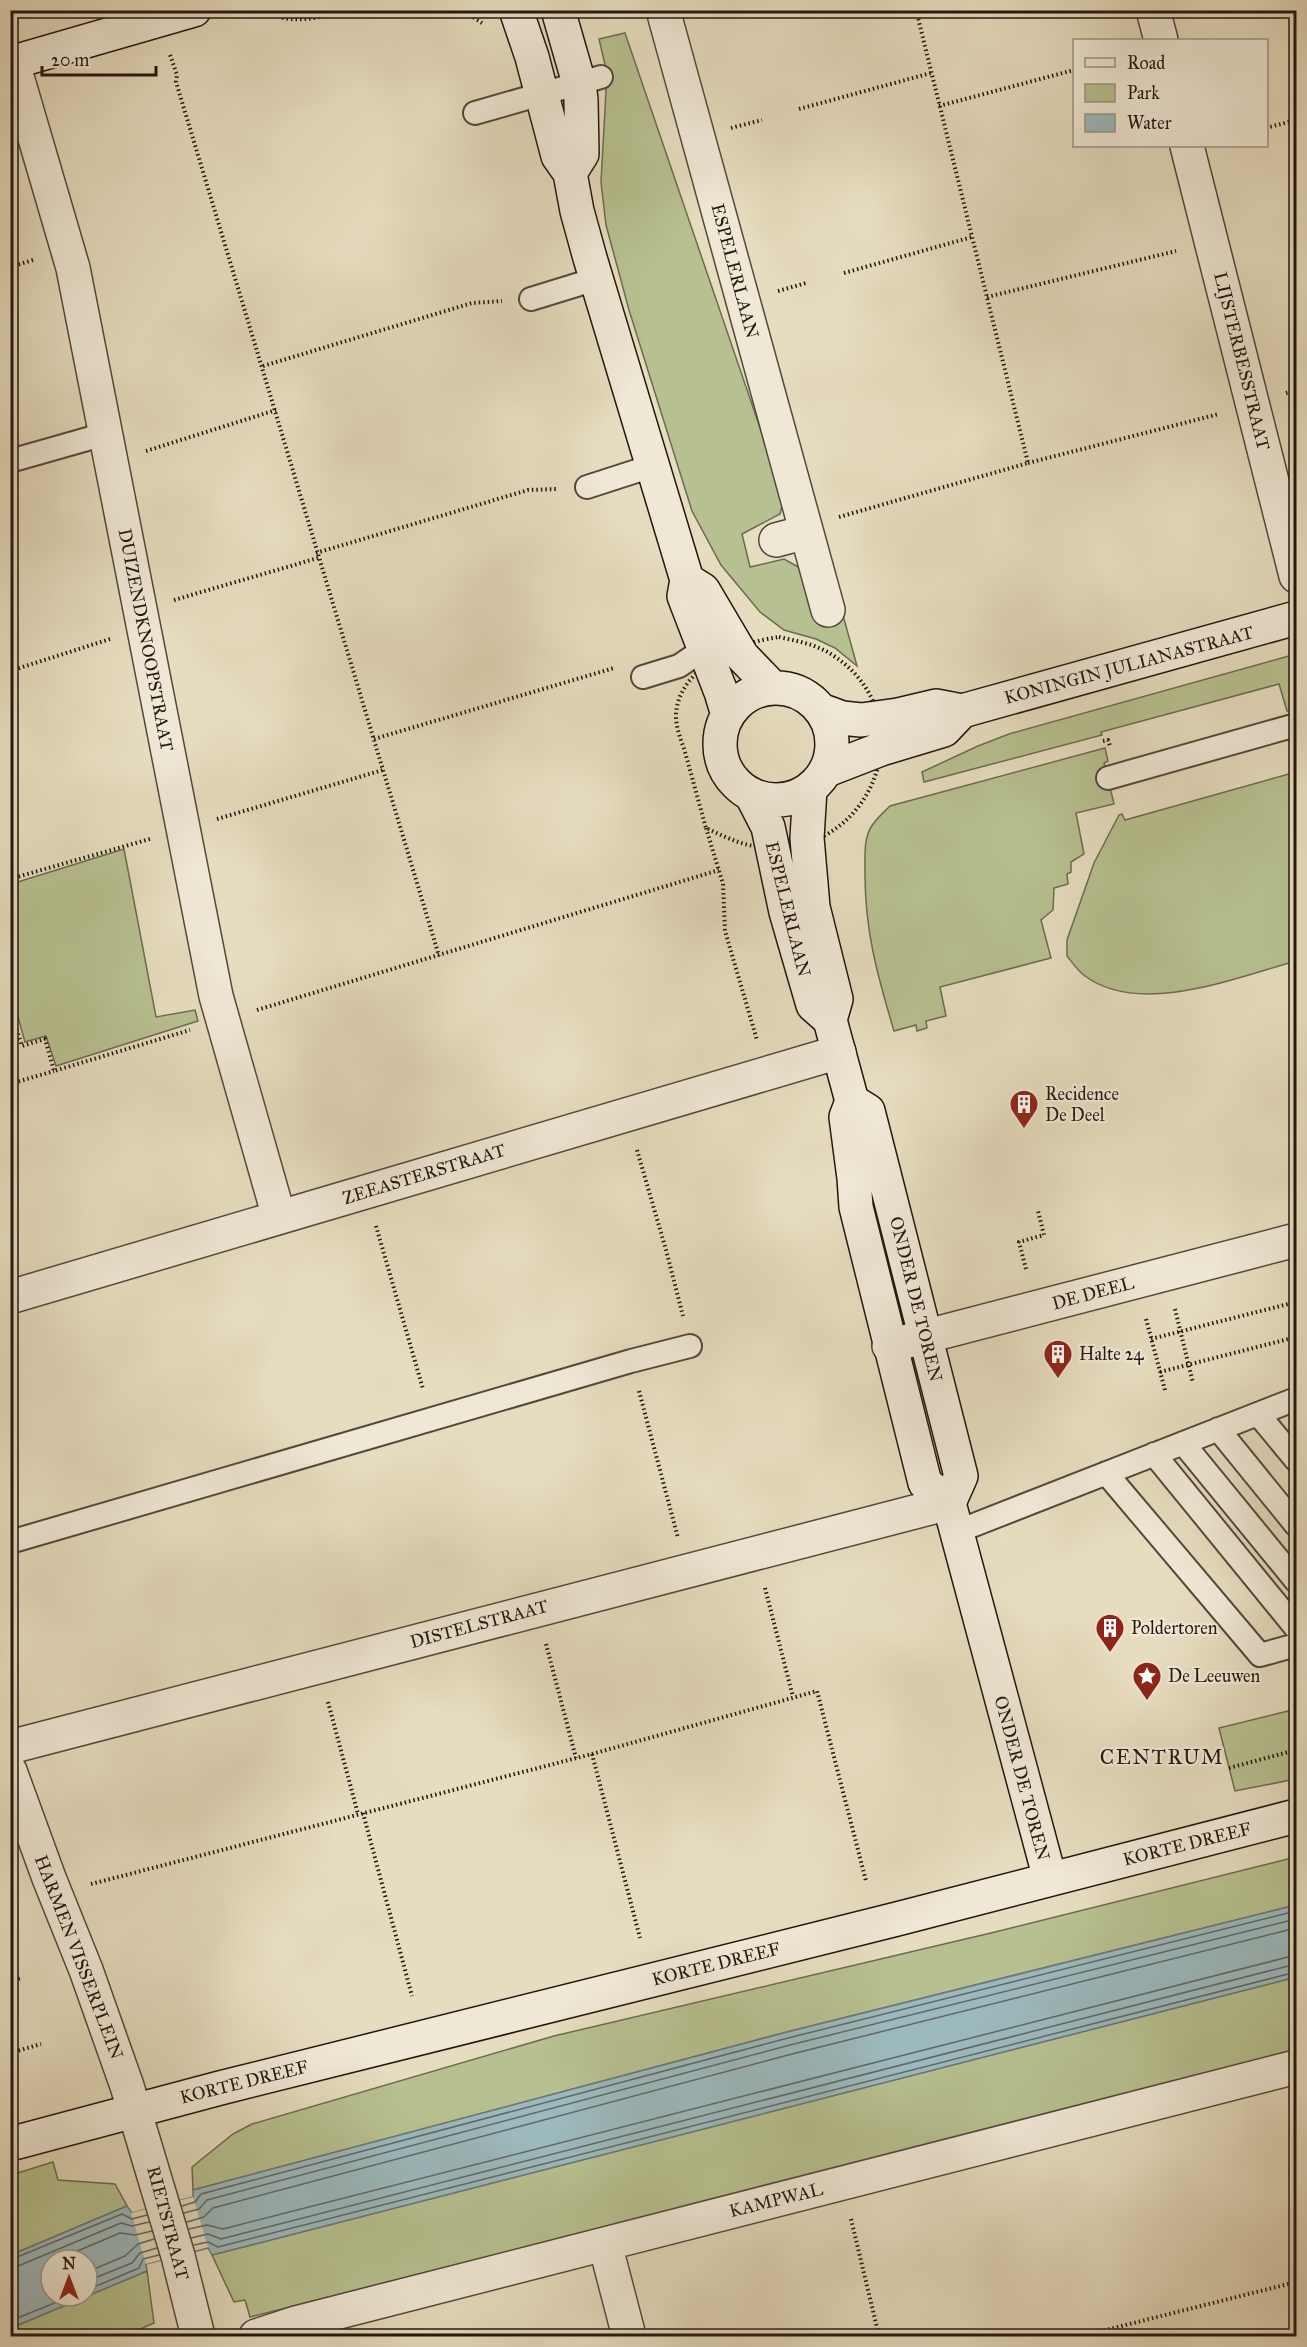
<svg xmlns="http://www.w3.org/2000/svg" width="1307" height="2347" font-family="'IM FELL Great Primer',serif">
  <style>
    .green { fill: #b7c090; stroke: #6d6b50; stroke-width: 1.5 }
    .water { fill: #9cb9bd; stroke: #6c7878; stroke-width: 1.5; fill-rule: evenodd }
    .pier { fill: #e6dcbf }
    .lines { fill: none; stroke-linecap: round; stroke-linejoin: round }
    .shore { stroke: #606867; stroke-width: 1.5 }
    .lane-casing { stroke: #54483c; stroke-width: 26 }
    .street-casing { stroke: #54483c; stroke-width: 36 }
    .secondary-casing { stroke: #231611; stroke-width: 36 }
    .path { stroke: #231611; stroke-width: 4; stroke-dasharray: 1.5 3; stroke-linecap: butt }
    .lane { stroke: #efe8d5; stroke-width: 22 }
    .street { stroke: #efe8d5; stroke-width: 33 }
    .secondary { stroke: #efe8d5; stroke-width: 33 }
    .labels { text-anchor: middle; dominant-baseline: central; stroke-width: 4.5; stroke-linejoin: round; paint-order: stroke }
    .street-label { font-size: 18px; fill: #231611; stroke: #efe8d5 }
    .poi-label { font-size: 18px; fill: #231611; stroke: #efe8d5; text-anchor: start }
    .quarter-label { font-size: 21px; letter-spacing: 1.5px; fill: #231611; stroke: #efe8d5 }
  </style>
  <rect width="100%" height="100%" fill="#e6dcbf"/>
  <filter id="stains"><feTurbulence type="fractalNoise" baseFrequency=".00333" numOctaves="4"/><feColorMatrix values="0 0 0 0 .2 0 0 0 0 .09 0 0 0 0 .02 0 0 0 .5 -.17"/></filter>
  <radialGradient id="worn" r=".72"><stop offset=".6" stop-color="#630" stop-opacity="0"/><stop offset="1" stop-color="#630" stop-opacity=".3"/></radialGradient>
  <!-- green -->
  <path class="green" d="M 625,33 L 784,498 L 780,514 L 742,534 L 750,567 L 784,559 L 802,569 L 812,615 L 841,608 L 857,666 L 835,648 L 816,639 L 784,630 L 760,612 L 721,565 L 692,511 L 629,310 L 606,225 L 601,182 L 607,73 L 599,39 Z
    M 1296,654 L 1296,708 L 1287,711 L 1279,684 L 1101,732 L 1102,735 L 924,782 L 922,772 L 978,746 L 1009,734 Z
    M 1105,748 L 1108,761 L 1104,763 L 1114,804 L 1076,813 L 1084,854 L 1071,862 L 1071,872 L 1067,874 L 1068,884 L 1054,888 L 1053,910 L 1041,920 L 1051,958 L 940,987 L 946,1016 L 926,1021 L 927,1028 L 917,1031 L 916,1025 L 894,1031 C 877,974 864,928 865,867 C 865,854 864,839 871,827 C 876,819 883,813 890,806 Z
    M 1296,772 L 1296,961 C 1238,977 1140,1017 1085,976 C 1078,971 1072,962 1067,956 L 1067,940 L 1094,863 L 1119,815 L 1122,814 L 1125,820 Z
    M 124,849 L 156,1017 L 195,1010 L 198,1021 L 56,1066 L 46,1036 L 25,1042 L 11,992 L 11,884 Z
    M 1296,1709 L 1296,1779 L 1235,1791 L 1219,1728 Z
    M 1296,1857 L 1296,1905 L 787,2032 L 193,2190 L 192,2167 L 233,2134 L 252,2124 L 554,2036 L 995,1932 Z
    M 1296,1977 L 1296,2052 L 250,2317 L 245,2300 L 234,2302 L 212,2255 Z
    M 53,2162 L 58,2180 L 115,2184 L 127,2206 L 11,2255 L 11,2175 Z
    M 147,2271 L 154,2323 L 125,2336 L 11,2336 L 11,2328 Z"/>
  <!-- water -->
  <path class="water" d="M 1296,1905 L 1296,1977 L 212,2255 L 208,2248 L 146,2264 L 147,2271 L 11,2328 L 11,2255 L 127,2206 L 132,2213 L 193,2197 L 193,2190 L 787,2032 ZM 51,2260 L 87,2260 L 87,2296 L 51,2296 Z"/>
  <!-- pier -->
  <path class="pier" d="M 193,2197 L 208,2247 L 146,2264 L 131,2213 Z"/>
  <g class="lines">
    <!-- shore -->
    <path class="shore" d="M 182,2206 L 195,2202 L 201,2194 L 788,2038 L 1296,1911
      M 184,2213 L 199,2209 L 207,2200 L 790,2045 L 1296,1919
      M 187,2222 L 204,2217 L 213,2208 L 792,2054 L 1296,1928
      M 189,2229 L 207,2225 L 223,2229 L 1296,1955
      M 191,2238 L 208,2234 L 221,2239 L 1296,1964
      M 194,2245 L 208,2242 L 218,2247 L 1296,1972
      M 10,2260 L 122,2214 L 132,2219 L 147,2215
      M 56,2260 L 120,2233 L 135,2235 L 152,2231
      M 10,2267 L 18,2266 L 121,2223 L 132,2226 L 149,2222
      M 87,2272 L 125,2256 L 138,2244 L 154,2239
      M 87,2281 L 132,2263 L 140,2253 L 157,2248
      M 87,2290 L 139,2268 L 143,2259 L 159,2255
      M 10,2321 L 72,2296"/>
    <!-- lane casing -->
    <g class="lane-casing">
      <path id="lane" d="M 475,113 L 601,77
        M 531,299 L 596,279
        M 10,461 L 105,434
        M 587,487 L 652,466
        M 643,677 L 679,666 L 704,649
        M 1108,778 L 1296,725
        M 1258,1414 L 1296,1460
        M 1218,1429 L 1296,1525
        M 1183,1443 L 1296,1581
        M 1154,1454 L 1296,1628
        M 1106,1473 L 1260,1655 L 1296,1645
        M 956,1532 L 1296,1399
        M 10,1542 L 631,1361 L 690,1346"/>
    </g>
    <!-- street casing -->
    <g class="street-casing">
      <path id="street" d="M 663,10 L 828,610
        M 1153,10 L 1161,40
        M 13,63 L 73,268 L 216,996 L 279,1217
        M 1187,146 L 1296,576
        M 776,540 L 806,532
        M 10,1297 L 839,1052
        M 889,1346 L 1296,1240
        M 10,1747 L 949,1503
        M 10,1771 L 49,1878 L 86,1970 L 127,2086 L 178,2256 L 198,2336
        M 605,2244 L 629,2336
        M 256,2336 L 296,2323 L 1296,2067"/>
    </g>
    <!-- secondary casing -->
    <g class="secondary-casing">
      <path id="secondary" d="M 516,10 L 532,57 L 558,156 L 570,173 L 577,211 L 590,258 L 687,580 L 684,596 L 721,692 L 728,715
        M 558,10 L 579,83 L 581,100 L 582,154 L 570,173
        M 10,63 L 194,10
        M 687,580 L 703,590 L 742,656 L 773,688
        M720 744a56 56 0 1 1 112 0a56 56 0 1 1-112 0Z
        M 823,711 L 842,718 L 861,720 L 898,715 L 936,706 L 962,711 L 1296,618
        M 827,770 L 881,749 L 944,730 L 962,711
        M 810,789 L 807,838 L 813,907 L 836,999 L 830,1020 L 852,1101 L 846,1117 L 854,1178 L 856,1207 L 925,1483 L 949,1503 L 1050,1879
        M 751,794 L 768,827 L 786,912 L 813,1005 L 830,1020
        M 852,1101 L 868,1111 L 961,1476 L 949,1503
        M 10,2144 L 220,2088 L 897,1919 L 1296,1816"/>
    </g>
    <!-- path -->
    <path class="path" d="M 266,10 C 287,27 324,17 348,10
      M 462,10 L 482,23
      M 170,55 L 177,75 L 176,82 L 439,956
      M 939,106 L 1074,70
      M 799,109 L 931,73
      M 731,128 L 762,120
      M 1266,128 L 1296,120
      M 10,267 L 33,260
      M 844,273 L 972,237
      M 778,291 L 806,283
      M 987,297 L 1176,251
      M 263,366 L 472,303 L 502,301
      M 1286,393 L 1296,390
      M 146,451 L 276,410
      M 1028,463 L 1219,414
      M 839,517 L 1028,463 L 916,10
      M 316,553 L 528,490 L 558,489
      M 174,600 L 318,558
      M 779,637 C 798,641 818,645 834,656 C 931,721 866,867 753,846 C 737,843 721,835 706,828 C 699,803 692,777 685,752 C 681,740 676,728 676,716 C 677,668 739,642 779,637 Z
      M 10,671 L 110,639
      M 374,739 L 614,668
      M 1103,741 L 1108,740 L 1110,746
      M 217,819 L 383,770
      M 706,828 L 723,884 L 725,931 L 757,1040
      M 10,879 L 150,839
      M 10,1008 L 22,1046 L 45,1039 L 54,1071 L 190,1030
      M 257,1010 L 719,870
      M 10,1084 L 54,1071
      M 637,1150 L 666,1250 L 683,1316
      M 376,1226 L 423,1389
      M 1026,1269 L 1019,1242 L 1044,1235 L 1038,1211
      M 1175,1309 L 1193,1383
      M 1146,1319 L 1165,1390
      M 1151,1339 L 1296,1302
      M 1160,1372 L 1296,1337
      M 639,1391 L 678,1538
      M 765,1588 L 793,1697
      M 546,1644 L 576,1758
      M 328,1702 L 358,1814
      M 592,1754 L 640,1938
      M 1229,1768 L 1296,1750
      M 363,1813 L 412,1996
      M 91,1884 L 592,1754 L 817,1691 L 866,1881
      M 10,1982 L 21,1978
      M 10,2053 L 41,2044
      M 851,2219 L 879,2336
      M 480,2335 L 481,2336
      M 1082,2336 L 1296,2282"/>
    <!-- lane -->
    <use href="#lane" class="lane"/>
    <!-- street -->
    <use href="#street" class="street"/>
    <!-- secondary -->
    <use href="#secondary" class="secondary"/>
  </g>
  <!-- icons -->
  <defs>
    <g id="building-pin" transform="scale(1.5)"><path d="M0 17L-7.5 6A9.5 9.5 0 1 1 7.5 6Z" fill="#8f2418" stroke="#efe8d5"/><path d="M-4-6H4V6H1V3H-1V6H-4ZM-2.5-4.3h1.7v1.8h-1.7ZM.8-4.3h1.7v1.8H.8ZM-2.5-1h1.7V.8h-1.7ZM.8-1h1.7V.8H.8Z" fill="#fff"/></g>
    <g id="sight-pin" transform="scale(1.5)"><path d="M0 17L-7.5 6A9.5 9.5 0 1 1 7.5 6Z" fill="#8f2418" stroke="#efe8d5"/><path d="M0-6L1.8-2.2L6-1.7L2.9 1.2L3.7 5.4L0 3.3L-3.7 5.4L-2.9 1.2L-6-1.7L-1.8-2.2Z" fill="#fff"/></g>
  </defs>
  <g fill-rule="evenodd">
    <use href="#building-pin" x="1024" y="1104"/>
    <use href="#building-pin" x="1058" y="1354"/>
    <use href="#building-pin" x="1110" y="1628"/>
    <use href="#sight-pin" x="1147" y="1676"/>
  </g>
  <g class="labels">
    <!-- street labels -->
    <g class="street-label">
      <text transform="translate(735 271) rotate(75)">ESPELERLAAN</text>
      <text transform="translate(1242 361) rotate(76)">LIJSTERBESSTRAAT</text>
      <text transform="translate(146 640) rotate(79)">DUIZENDKNOOPSTRAAT</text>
      <text transform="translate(1129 665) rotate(-15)">KONINGIN JULIANASTRAAT</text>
      <text transform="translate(788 909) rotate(76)">ESPELERLAAN</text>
      <text transform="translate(424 1174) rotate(-17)">ZEEASTERSTRAAT</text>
      <text transform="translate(1093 1293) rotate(-15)">DE DEEL</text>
      <text transform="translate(916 1299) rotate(76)">ONDER DE TOREN</text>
      <text transform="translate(479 1624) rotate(-15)">DISTELSTRAAT</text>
      <text transform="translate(1022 1778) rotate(75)">ONDER DE TOREN</text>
      <text transform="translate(1187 1844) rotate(-14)">KORTE DREEF</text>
      <text transform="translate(79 1957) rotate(69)">HARMEN VISSERPLEIN</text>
      <text transform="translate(716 1964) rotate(-14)">KORTE DREEF</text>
      <text transform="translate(244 2082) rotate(-14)">KORTE DREEF</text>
      <text transform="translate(776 2200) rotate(-14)">KAMPWAL</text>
      <text transform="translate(168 2223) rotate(75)">RIETSTRAAT</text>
    </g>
    <!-- poi labels -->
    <g class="poi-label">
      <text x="1045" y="1094">Recidence<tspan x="1045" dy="21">De Deel</tspan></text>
      <text x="1079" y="1354">Halte 24</text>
      <text x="1131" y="1628">Poldertoren</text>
      <text x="1168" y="1676">De Leeuwen</text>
    </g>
    <!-- quarter labels -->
    <g class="quarter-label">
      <text x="1162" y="1757">CENTRUM</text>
    </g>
  </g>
  <!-- margin -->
  <rect width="1307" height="2347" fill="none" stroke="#e6dcbf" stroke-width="36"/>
  <rect x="12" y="12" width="1283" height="2323" fill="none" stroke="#231611" stroke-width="3"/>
  <rect x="18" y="18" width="1271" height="2311" fill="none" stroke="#231611" stroke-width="1.5"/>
  <!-- legend -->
  <rect x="1073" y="39" width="195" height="108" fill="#efe8d5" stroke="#9d9487" stroke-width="1.5"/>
  <rect x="1085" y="58" width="30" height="9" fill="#efe8d5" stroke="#9d9487" stroke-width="1.5"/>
  <text x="1127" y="69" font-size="18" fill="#231611">Road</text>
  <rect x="1085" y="84" width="30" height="18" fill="#b7c090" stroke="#9d9487" stroke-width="1.5"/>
  <text x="1127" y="99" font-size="18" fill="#231611">Park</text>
  <rect x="1085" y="114" width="30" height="18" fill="#9cb9bd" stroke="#9d9487" stroke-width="1.5"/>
  <text x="1127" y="129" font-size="18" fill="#231611">Water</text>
  <!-- north arrow -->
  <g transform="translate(69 2278)"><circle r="28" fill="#efe8d5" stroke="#9d9487" stroke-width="1.5"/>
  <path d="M0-4.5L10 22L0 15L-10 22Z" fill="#8f2418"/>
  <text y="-9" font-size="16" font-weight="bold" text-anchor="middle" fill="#231611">N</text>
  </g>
  <!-- scale -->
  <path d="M42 66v9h114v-9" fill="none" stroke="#231611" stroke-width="3"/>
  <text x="51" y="66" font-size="18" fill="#231611" stroke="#efe8d5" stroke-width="4.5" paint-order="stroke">20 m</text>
  <rect width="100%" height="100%" filter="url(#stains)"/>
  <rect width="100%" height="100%" fill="url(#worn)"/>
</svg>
